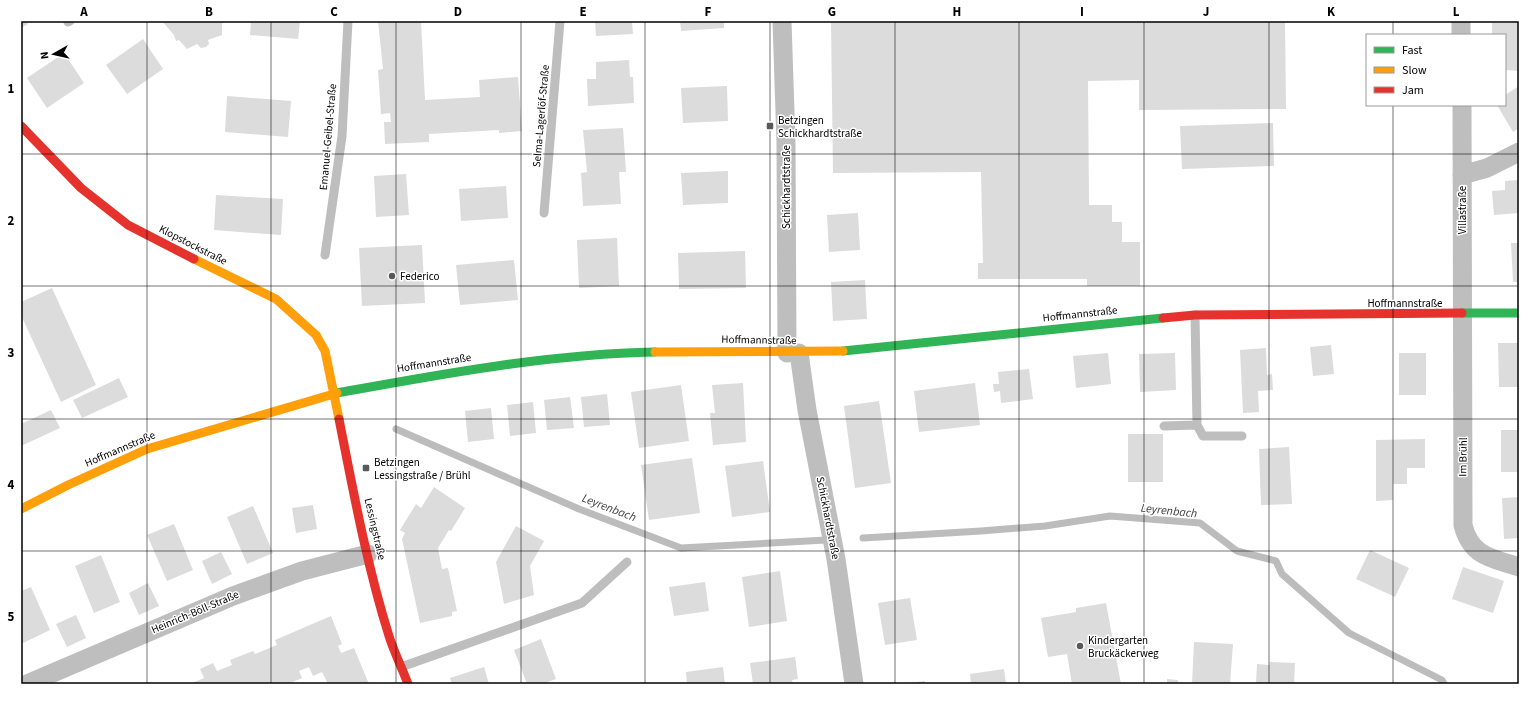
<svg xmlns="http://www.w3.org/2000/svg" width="1540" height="705" font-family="'Source Sans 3',sans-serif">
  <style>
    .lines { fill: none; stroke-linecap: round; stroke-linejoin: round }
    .stream { stroke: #bcbcbc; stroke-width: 7 }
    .building { fill: #dcdcdc }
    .lane { stroke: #bebebe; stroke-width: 9 }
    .street { stroke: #bebebe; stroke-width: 19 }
    .fast { stroke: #30b455; stroke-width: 9 }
    .slow { stroke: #ff9f0a; stroke-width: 9 }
    .jam { stroke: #e5322d; stroke-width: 9 }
    .grid { fill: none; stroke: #000; stroke-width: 1; stroke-opacity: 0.55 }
    .poi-dot { fill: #595959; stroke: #fff; stroke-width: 1.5 }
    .labels { text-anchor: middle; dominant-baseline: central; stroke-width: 3; stroke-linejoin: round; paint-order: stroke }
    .street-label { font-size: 11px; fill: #000; stroke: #fff }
    .poi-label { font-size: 11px; fill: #000; stroke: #fff; text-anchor: start }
    .water-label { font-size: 12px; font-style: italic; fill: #404040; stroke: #fff }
    .neatline { fill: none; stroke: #000; stroke-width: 1.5 }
    .grid-label { font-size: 13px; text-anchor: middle; font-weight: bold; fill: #000 }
  </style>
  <rect width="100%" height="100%" fill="#fff"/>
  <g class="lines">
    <!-- stream -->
    <path class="stream" d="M 396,429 L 579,509 L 681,548 L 826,540
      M 863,538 L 981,531 L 1045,526 L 1110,516 L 1200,523 L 1237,551 L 1276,561 L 1282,574 L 1349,633 L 1442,680 L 1444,684"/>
  </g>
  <!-- building -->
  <path class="building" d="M 21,21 L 26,21 L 28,24 L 21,28 Z
    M 162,21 L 224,21 L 224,23 L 222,23 L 222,35 L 208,40 L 209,44 L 206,47 L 201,48 L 197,44 L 187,49 L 179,40 L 176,41 L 174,35 Z
    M 251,21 L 300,21 L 298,39 L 250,35 Z
    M 378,21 L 421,21 L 425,100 L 480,97 L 479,80 L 518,77 L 522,131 L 499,133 L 499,130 L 429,134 L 429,142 L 385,144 L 384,122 L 391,122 L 390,113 L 381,114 L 378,70 L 383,69 Z
    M 595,21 L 632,21 L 633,34 L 596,36 Z
    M 680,21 L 724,21 L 724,28 L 681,31 Z
    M 831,21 L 1285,21 L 1286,109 L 1139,110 L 1139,80 L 1088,81 L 1089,205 L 1112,205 L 1112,222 L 1122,222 L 1122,242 L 1140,242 L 1140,286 L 1087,286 L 1087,279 L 978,279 L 978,263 L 983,263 L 981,172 L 833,173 Z
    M 1492,23 L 1519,23 L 1519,71 L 1505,70 L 1505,35 L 1492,35 Z
    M 143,39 L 163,69 L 127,94 L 106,65 Z
    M 64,53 L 84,83 L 47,108 L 27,78 Z
    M 629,60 L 630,77 L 633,77 L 634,103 L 588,106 L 587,79 L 596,79 L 596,62 Z
    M 727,86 L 728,121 L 683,123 L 681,88 Z
    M 1519,86 L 1519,128 L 1513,132 L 1497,105 L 1505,105 L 1505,95 Z
    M 227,96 L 291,101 L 288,137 L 225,132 Z
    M 1273,123 L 1274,166 L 1182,169 L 1180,126 Z
    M 623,128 L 626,172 L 619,172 L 621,204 L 583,206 L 581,173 L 587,172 L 583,130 Z
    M 728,171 L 728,203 L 683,205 L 681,173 Z
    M 406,174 L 409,215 L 376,217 L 374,176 Z
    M 1518,180 L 1519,213 L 1494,215 L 1492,191 L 1505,190 L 1505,181 Z
    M 506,186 L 508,218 L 461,221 L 459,189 Z
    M 216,195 L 283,199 L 281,235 L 214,230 Z
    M 858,213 L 860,250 L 829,252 L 827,215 Z
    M 617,238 L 619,286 L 579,288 L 577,240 Z
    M 1511,243 L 1519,243 L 1519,282 L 1513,282 Z
    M 422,245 L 425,303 L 362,306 L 359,248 Z
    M 745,251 L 746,288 L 679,289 L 678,253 Z
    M 514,260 L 518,300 L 460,305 L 456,265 Z
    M 865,280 L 867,319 L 833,321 L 831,282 Z
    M 52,288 L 96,385 L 61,402 L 21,315 L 21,302 Z
    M 1498,343 L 1519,343 L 1519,387 L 1499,387 Z
    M 1331,345 L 1334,374 L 1313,376 L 1310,347 Z
    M 1266,348 L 1267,375 L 1272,374 L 1273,390 L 1258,391 L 1259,412 L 1243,413 L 1240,350 Z
    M 1108,353 L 1111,384 L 1076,388 L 1073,356 Z
    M 1175,353 L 1176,390 L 1140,392 L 1139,354 Z
    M 1399,353 L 1426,353 L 1426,395 L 1399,395 Z
    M 1029,369 L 1033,399 L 1001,403 L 1000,391 L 994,392 L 993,384 L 999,384 L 998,372 Z
    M 119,378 L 128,397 L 82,418 L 73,400 Z
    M 743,383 L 746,442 L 713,445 L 710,413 L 715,413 L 712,385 Z
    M 975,383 L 980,425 L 919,432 L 914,391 Z
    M 681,385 L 689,441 L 639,448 L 631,392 Z
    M 607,394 L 610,425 L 584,427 L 581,397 Z
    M 570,397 L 574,428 L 547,430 L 544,400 Z
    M 879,401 L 891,483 L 855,488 L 844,406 Z
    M 533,402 L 536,433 L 510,436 L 507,405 Z
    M 491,408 L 494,439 L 468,442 L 465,411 Z
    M 51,410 L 60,428 L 21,446 L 21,424 Z
    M 1501,430 L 1519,430 L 1519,472 L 1501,472 Z
    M 1128,434 L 1163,434 L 1163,482 L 1128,482 Z
    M 1425,439 L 1425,468 L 1407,468 L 1407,484 L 1393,484 L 1393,500 L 1376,501 L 1376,440 Z
    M 1289,447 L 1292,504 L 1261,505 L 1259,449 Z
    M 692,458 L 700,513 L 649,520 L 641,465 Z
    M 763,461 L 770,512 L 732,517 L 725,466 Z
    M 434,487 L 465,508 L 451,531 L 449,530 L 438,548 L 442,569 L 448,568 L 457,611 L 452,612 L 452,616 L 420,623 L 402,539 L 405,533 L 400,530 L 416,504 L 421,508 Z
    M 1519,497 L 1519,538 L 1504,539 L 1502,498 Z
    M 313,505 L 317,529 L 296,533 L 292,508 Z
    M 253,506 L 273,553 L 247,564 L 227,517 Z
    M 174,524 L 193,570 L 167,581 L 147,535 Z
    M 516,526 L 544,541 L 530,566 L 534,595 L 504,604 L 496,562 Z
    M 1370,550 L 1409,568 L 1395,597 L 1356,579 Z
    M 221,552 L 232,574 L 212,584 L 202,561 Z
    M 101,555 L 120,602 L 94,613 L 75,566 Z
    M 1463,567 L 1504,581 L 1493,613 L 1452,599 Z
    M 780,571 L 787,621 L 749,627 L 742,577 Z
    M 705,582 L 709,611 L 674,616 L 669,587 Z
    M 148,583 L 159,606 L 139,615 L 129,593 Z
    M 31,587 L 50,630 L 23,643 L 21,639 L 21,591 Z
    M 910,598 L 917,640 L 885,645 L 878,603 Z
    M 1106,603 L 1121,684 L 1072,684 L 1067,654 L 1048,657 L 1041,618 L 1076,612 L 1076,608 Z
    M 76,615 L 86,638 L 67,647 L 56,624 Z
    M 331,616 L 342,644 L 338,646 L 341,653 L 354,648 L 369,684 L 328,684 L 322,672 L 313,676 L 309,667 L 299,671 L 302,678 L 288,684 L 190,684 L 204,678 L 200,669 L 213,663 L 217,671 L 232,665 L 230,660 L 253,651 L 255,654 L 277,645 L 275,640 Z
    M 541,639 L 556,679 L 542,684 L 527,684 L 514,650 Z
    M 1194,642 L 1233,644 L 1230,684 L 1192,684 Z
    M 795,657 L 798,679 L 792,680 L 793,684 L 753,684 L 750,663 Z
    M 1270,662 L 1295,663 L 1294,684 L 1256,684 L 1257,664 L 1269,665 Z
    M 484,667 L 489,684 L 452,684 L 450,678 Z
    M 723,667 L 725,684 L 687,684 L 686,672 Z
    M 1004,669 L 1006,684 L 971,684 L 970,674 Z
    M 1167,679 L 1178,680 L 1178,684 L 1167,684 Z
    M 925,681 L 925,684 L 908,684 L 908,683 Z"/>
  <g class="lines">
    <!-- lane -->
    <path class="lane" d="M 68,22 L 70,21
      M 544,213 L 560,21
      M 325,255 L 342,136 L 348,21
      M 1195,315 L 1197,425 L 1203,436 L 1242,436
      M 1164,426 L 1197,425
      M 401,667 L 582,603 L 627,562"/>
    <!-- street -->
    <path class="street" d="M 782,21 L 786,143 L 787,353
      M 1461,21 L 1461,35
      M 1462,105 L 1463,525 C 1471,557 1492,558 1519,567
      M 1462,175 L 1487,168 L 1519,152
      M 799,353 L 807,410 L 836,559 L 854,684
      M 27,684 L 233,596 L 302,571 L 368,554"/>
    <!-- fast -->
    <path class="fast" d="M 1462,313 L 1519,313
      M 843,351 L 1163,318
      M 337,393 C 443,374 548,354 655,352"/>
    <!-- slow -->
    <path class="slow" d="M 194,259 L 276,299 L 316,335 L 325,351 L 339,419
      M 655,352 L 843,351
      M 21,509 L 68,485 L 147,449 L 337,393"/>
    <!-- jam -->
    <path class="jam" d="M 21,126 L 81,188 L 128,225 L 194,259
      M 1163,318 L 1195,315 L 1462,313
      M 339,419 C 353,490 367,566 389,636 C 394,652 402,668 408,684"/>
  </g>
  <!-- grid -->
  <path class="grid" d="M 147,21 L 147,684M 271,21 L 271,684M 396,21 L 396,684M 521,21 L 521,684M 645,21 L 645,684M 770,21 L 770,684M 895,21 L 895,684M 1019,21 L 1019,684M 1144,21 L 1144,684M 1269,21 L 1269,684M 1393,21 L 1393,35M 1393,105 L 1393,684M 21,154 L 1519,154M 21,286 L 1519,286M 21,419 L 1519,419M 21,551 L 1519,551"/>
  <!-- markers -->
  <g class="poi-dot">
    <rect x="766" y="122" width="8" height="8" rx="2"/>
    <circle cx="392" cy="276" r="4"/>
    <rect x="362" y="464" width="8" height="8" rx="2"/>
    <circle cx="1080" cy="646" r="4"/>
  </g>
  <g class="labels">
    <!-- street labels -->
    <g class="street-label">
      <text transform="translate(541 116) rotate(-85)">Selma-Lagerlöf-Straße</text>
      <text transform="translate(328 137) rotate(-85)">Emanuel-Geibel-Straße</text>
      <text transform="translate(786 187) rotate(-90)">Schickhardtstraße</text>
      <text transform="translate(1462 210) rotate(-90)">Villastraße</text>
      <text transform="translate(193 245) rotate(27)">Klopstockstraße</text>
      <text x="1405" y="303">Hoffmannstraße</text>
      <text transform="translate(1080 314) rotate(-6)">Hoffmannstraße</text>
      <text transform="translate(759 340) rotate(1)">Hoffmannstraße</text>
      <text transform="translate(434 363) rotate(-9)">Hoffmannstraße</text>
      <text transform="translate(120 449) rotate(-23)">Hoffmannstraße</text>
      <text transform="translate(1463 457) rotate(-89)">Im Brühl</text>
      <text transform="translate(828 518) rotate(79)">Schickhardtstraße</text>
      <text transform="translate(375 529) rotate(77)">Lessingstraße</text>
      <text transform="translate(195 612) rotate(-23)">Heinrich-Böll-Straße</text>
    </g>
    <!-- poi labels -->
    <g class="poi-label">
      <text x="778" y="120">Betzingen<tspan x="778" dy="13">Schickhardtstraße</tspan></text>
      <text x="400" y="276">Federico</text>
      <text x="374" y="462">Betzingen<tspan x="374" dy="13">Lessingstraße / Brühl</tspan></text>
      <text x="1088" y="640">Kindergarten<tspan x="1088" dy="13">Bruckäckerweg</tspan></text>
    </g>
    <!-- water labels -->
    <g class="water-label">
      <text transform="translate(609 508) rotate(21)">Leyrenbach</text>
      <text transform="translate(1169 511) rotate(6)">Leyrenbach</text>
    </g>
  </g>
  <!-- border -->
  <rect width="1540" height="705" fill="none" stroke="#ffffff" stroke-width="44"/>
  <!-- legend -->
  <rect x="1366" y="34" width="140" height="72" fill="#ffffff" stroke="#999999"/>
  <rect x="1374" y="47" width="20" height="6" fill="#30b455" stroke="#999999"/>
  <text x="1402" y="54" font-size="12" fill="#000000">Fast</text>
  <rect x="1374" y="67" width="20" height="6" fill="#ff9f0a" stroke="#999999"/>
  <text x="1402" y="74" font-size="12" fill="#000000">Slow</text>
  <rect x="1374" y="87" width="20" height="6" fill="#e5322d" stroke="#999999"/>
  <text x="1402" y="94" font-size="12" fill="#000000">Jam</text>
  <!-- north arrow -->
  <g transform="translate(54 54) rotate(262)" stroke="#ffffff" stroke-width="3" paint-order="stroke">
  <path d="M0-3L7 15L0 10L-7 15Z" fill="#000000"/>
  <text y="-6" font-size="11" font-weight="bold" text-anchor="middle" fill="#000000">N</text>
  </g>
  <rect x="22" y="22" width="1496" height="661" class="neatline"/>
  <g class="grid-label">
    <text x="84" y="16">A</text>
    <text x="209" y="16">B</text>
    <text x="334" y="16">C</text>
    <text x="458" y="16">D</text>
    <text x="583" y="16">E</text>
    <text x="708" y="16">F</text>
    <text x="832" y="16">G</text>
    <text x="957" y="16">H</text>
    <text x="1082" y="16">I</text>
    <text x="1206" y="16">J</text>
    <text x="1331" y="16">K</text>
    <text x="1456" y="16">L</text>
    <text x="11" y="93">1</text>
    <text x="11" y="225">2</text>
    <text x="11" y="357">3</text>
    <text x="11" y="489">4</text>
    <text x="11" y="621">5</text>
  </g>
</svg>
